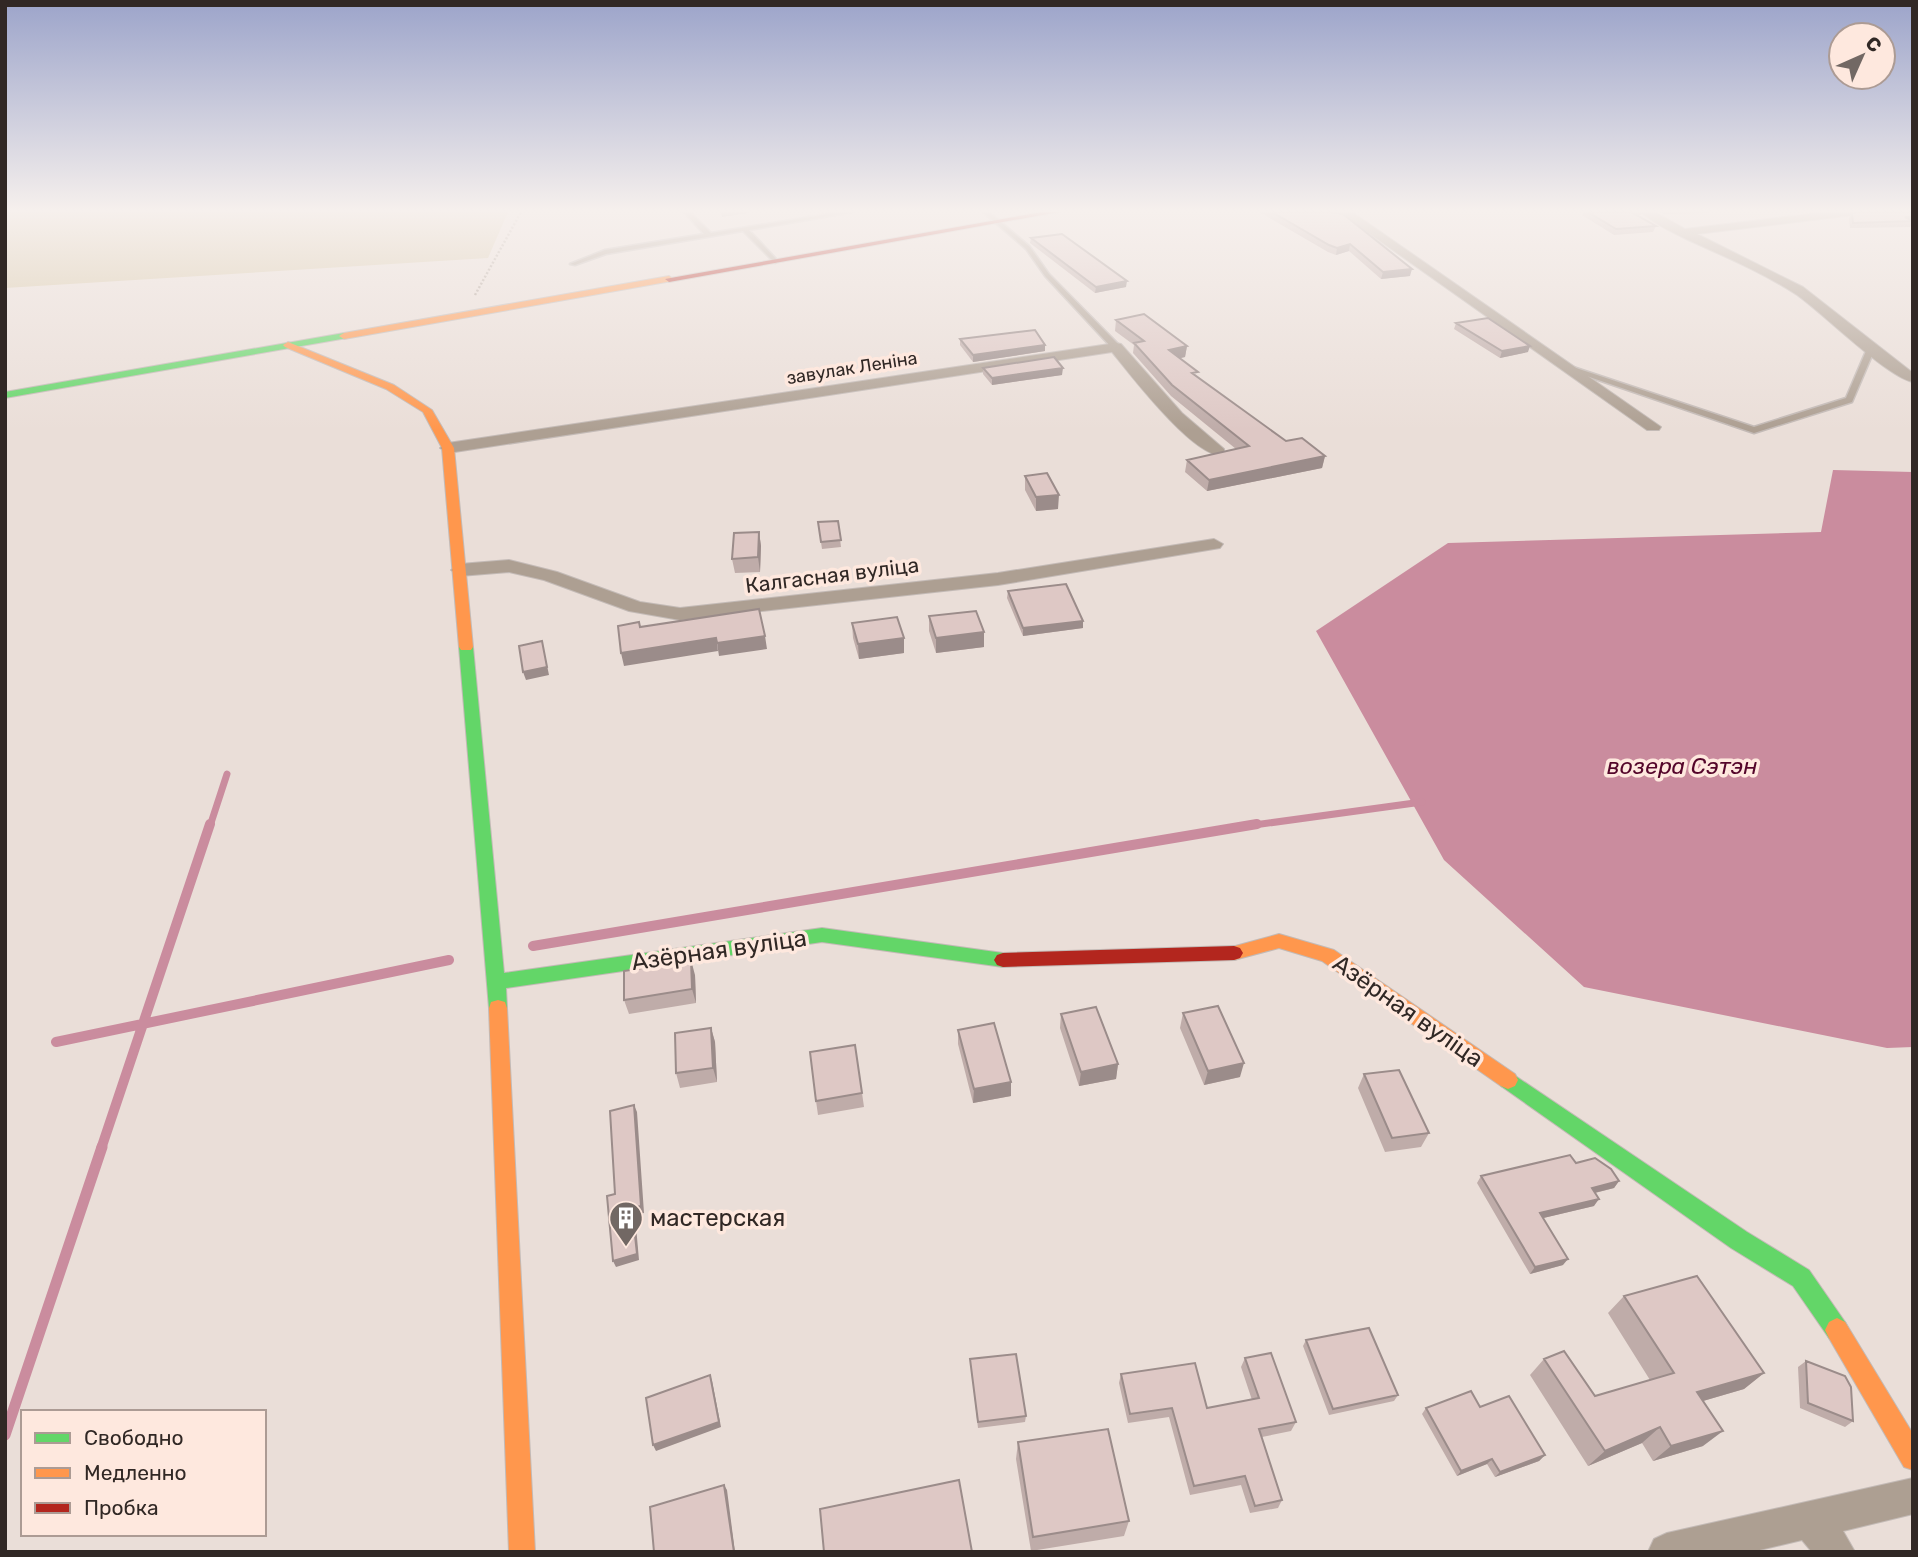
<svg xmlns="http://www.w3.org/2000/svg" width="1918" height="1557" font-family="Rubik,sans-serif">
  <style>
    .green { fill: #d6c6a5 }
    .water { fill: #ca8c9e }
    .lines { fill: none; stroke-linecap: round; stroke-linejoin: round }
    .stream-far2 { stroke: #ca8c9e; stroke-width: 7 }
    .stream-far1 { stroke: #ca8c9e; stroke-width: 10 }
    .stream { stroke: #ca8c9e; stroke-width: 11 }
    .lane-casing { stroke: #c3bab6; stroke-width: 3 }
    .street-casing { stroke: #c3bab6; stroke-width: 2 }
    .fast-casing { stroke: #c3bab6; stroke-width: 2 }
    .slow-casing { stroke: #c3bab6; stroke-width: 2 }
    .jam-casing { stroke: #c3bab6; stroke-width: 2 }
    .path { stroke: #aea298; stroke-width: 2.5; stroke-dasharray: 2 2; stroke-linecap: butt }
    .lane { fill: #ad9f92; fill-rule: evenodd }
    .street { fill: #ad9f92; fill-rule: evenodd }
    .fast { fill: #63d668; fill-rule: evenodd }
    .slow { fill: #ff974d; fill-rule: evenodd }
    .jam { fill: #b3261e; fill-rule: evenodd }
    .wall { fill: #bfaca9 }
    .shaded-wall { fill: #9b8c8a }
    .building { fill: #dec8c5; stroke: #9b8c8a; stroke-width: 2 }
    .labels { text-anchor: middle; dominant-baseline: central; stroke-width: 7; stroke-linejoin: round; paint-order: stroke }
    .far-street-label { font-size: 18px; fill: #312825; stroke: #fee8de }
    .street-label { font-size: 21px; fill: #312825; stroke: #fee8de }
    .water-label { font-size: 23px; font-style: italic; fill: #54052a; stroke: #fee8de }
    .near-street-label { font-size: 24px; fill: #312825; stroke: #fee8de }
    .near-poi-label { font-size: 24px; fill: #312825; stroke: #fee8de; text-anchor: start }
  </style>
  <rect width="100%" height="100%" fill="#eaded8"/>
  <!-- green -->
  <path class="green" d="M 5,212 L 508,212 L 488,258 L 5,288 Z"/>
  <!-- water -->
  <path class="water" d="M 1833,470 L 1913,472 L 1913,1047 L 1887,1048 L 1584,987 L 1444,860 L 1316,631 L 1448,543 L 1821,532 Z"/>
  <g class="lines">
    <!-- stream-far2 -->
    <path class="stream-far2" d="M 210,826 L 227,774
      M 1247,826 L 1422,802"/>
    <!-- stream-far1 -->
    <path class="stream-far1" d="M 533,946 L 1257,824
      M 56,1042 L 449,960
      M 101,1149 L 210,824"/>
    <!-- stream -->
    <path class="stream" d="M 5,1435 L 102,1147"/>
    <!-- lane casing -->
    <g class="lane-casing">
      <path id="lane" d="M 684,212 L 690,212 L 711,233 L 840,212 L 853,212 L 749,230 L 777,260 L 778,261 L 775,263 L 743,231 L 606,254 L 575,265 L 570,264 L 605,250 L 704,234 Z
        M 983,212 L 989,212 L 1030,247 L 1049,274 L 1119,345 L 1119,349 L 1113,349 L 1045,276 L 1026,249 Z
        M 1869,344 L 1876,346 L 1852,402 L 1754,433 L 1566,369 L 1573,367 L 1754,427 L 1846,398 Z"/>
    </g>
    <!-- street casing -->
    <g class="street-casing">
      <path id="street" d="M 1339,212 L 1352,212 L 1661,427 L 1659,430 L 1647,430 Z
        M 1641,212 L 1655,212 L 1685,229 L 1827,212 L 1860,212 L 1854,215 L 1697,234 L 1803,287 L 1913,373 L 1913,382 C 1887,377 1825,315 1797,295 C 1762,272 1723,256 1686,239 C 1672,232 1654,224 1641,212 Z
        M 1116,343 L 1121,344 L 1182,413 L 1224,449 L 1224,455 C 1197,462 1129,373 1112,352 L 448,453 L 440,448 L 448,443 Z
        M 1214,539 L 1223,544 L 1220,548 L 998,585 L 680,620 L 629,611 L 544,580 L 509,572 L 460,576 L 451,570 L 460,564 L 509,560 L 557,572 L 640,602 L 680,608 L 998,573 Z
        M 1913,1478 L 1913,1514 L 1843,1531 L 1855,1552 L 1812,1552 L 1802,1540 L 1751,1552 L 1648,1552 L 1654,1539 L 1667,1533 Z"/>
    </g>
    <!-- fast casing -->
    <g class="fast-casing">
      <path id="fast" d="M 344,333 L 347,334 L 347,338 L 5,398 L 5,392 Z
        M 466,643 L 473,647 L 504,973 L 822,928 L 1003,953 L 1009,955 L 1012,960 L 1009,965 L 1003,967 L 822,942 L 506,988 L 507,1008 L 505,1014 L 498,1016 L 491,1014 L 489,1008 L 459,647 Z
        M 1508,1071 L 1747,1232 L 1809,1270 L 1845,1322 L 1849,1330 L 1845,1338 L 1837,1342 L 1829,1338 L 1793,1286 L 1731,1248 L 1501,1086 L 1498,1080 L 1501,1074 Z"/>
    </g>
    <!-- slow casing -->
    <g class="slow-casing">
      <path id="slow" d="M 669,276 L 673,279 L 672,281 L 344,339 L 339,336 L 344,333 Z
        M 288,342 L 394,385 L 432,410 L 454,448 L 473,647 L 471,650 L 461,650 L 459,647 L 442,448 L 423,412 L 386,389 L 285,347 L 283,345 Z
        M 1279,934 L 1334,950 L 1515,1074 L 1518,1080 L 1515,1086 L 1508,1089 L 1501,1086 L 1322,961 L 1279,948 L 1234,960 L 1228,958 L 1225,953 L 1228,948 Z
        M 498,1000 L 505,1002 L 507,1008 L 535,1552 L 509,1552 L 489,1008 L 491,1002 Z
        M 1837,1318 L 1845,1322 L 1913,1434 L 1913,1470 L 1904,1467 L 1829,1338 L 1825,1330 L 1829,1322 Z"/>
    </g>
    <!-- jam casing -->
    <g class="jam-casing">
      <path id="jam" d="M 1042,212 L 1059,212 L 669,282 L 665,279 Z
        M 1234,946 L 1240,948 L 1243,953 L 1240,958 L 1234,960 L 1003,967 L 997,965 L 994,960 L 997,955 L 1003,953 Z"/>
    </g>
    <!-- path -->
    <path class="path" d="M 475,295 L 521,212"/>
    <!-- lane -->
    <use href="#lane" class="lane"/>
    <!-- street -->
    <use href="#street" class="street"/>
    <!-- fast -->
    <use href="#fast" class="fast"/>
    <!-- slow -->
    <use href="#slow" class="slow"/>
    <!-- jam -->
    <use href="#jam" class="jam"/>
  </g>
  <!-- wall -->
  <path class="wall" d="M 1262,212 L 1331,212 L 1410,276 L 1381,279 L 1349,251 L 1336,255 L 1328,252 L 1261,213 Z
    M 1583,212 L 1642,212 L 1641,215 L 1637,215 L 1656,226 L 1653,232 L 1614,235 L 1582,215 Z
    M 1660,212 L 1707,212 L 1706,213 L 1664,214 Z
    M 1913,212 L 1913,222 L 1910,227 L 1850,228 L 1849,218 L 1852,213 Z
    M 1031,238 L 1126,287 L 1095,293 L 1030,243 Z
    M 1116,320 L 1187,346 L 1185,357 L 1180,358 L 1197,377 L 1286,441 L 1325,456 L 1322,468 L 1207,491 L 1185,472 L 1187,460 L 1236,449 L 1171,396 L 1133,353 L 1134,345 L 1115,331 Z
    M 1456,323 L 1528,352 L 1500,358 L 1454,329 Z
    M 960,339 L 1045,351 L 973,362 L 960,345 Z
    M 983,368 L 1062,375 L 992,385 L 983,374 Z
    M 1025,476 L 1058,509 L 1036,511 L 1025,490 Z
    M 838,521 L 841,547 L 822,549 L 818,522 Z
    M 759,532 L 761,546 L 760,572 L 735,573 L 732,559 Z
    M 1008,591 L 1083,628 L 1023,636 L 1007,598 Z
    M 929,616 L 984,647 L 936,653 L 929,631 Z
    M 852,623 L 904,653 L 859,659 L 853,638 Z
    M 695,975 L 696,1003 L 629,1014 L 624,1000 Z
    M 1183,1013 L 1240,1077 L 1204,1085 L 1180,1028 Z
    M 1061,1014 L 1118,1064 L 1116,1079 L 1079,1086 L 1060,1028 Z
    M 711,1028 L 715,1042 L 717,1082 L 680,1088 L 676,1073 Z
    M 958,1030 L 1011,1082 L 1011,1096 L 973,1103 L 958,1044 Z
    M 1364,1074 L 1429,1133 L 1421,1147 L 1385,1152 L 1358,1088 Z
    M 862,1093 L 864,1107 L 818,1115 L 816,1101 Z
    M 1576,1163 L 1619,1181 L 1614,1188 L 1595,1193 L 1594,1206 L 1543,1218 L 1563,1265 L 1530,1274 L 1477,1183 L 1481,1176 Z
    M 1624,1296 L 1764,1373 L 1744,1389 L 1703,1401 L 1703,1446 L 1653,1461 L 1642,1443 L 1588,1466 L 1530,1375 L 1544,1359 L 1595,1396 L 1650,1380 L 1608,1313 Z
    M 1306,1340 L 1398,1395 L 1394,1401 L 1329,1415 L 1303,1346 Z
    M 1245,1358 L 1296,1422 L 1291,1431 L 1262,1437 L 1282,1500 L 1278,1508 L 1250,1513 L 1241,1485 L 1190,1495 L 1169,1417 L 1128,1423 L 1119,1383 L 1121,1374 L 1207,1408 L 1252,1400 L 1241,1367 Z
    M 970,1359 L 1026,1416 L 1025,1422 L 978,1428 Z
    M 1806,1361 L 1853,1421 L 1845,1427 L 1800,1408 L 1798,1367 Z
    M 1426,1408 L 1545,1455 L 1539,1461 L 1495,1477 L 1487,1464 L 1457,1476 L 1422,1414 Z
    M 1018,1442 L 1129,1521 L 1124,1536 L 1031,1551 L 1016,1459 Z"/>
  <!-- shaded-wall -->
  <path class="shaded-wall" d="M 721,212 L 747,212 L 748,213 L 722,217 Z
    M 1350,244 L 1349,251 L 1336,255 L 1337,248 Z
    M 1412,269 L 1410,276 L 1381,279 L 1383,272 Z
    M 1127,281 L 1126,287 L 1095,293 L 1096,287 Z
    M 1045,345 L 1045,351 L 973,362 L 973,355 Z
    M 1187,346 L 1185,357 L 1168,361 L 1169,350 Z
    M 1530,346 L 1528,352 L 1500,358 L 1502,351 Z
    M 1063,368 L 1062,375 L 992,385 L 992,378 Z
    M 1325,456 L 1322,468 L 1207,491 L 1209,480 Z
    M 1059,495 L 1058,509 L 1036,511 L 1036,497 Z
    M 759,532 L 761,546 L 760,572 L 758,557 Z
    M 1083,621 L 1083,628 L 1023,636 L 1023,628 Z
    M 984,632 L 984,647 L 936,653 L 936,638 Z
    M 765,636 L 767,649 L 719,656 L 717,643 Z
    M 716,638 L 718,651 L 624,666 L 621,653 Z
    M 904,638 L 904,653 L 859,659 L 858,644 Z
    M 542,641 L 549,675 L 526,680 L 523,672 Z
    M 691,960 L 695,975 L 696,1003 L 692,989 Z
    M 711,1028 L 715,1042 L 717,1082 L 713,1068 Z
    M 1244,1063 L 1240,1077 L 1204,1085 L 1208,1071 Z
    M 1118,1064 L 1116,1079 L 1079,1086 L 1081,1072 Z
    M 1011,1082 L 1011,1096 L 973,1103 L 974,1089 Z
    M 634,1105 L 637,1112 L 644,1213 L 635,1215 L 639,1260 L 616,1267 L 613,1261 Z
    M 1619,1181 L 1614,1188 L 1586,1195 L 1592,1188 Z
    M 1599,1199 L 1594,1206 L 1535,1220 L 1540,1213 Z
    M 1568,1259 L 1563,1265 L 1530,1274 L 1535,1267 Z
    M 1764,1373 L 1744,1389 L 1679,1408 L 1697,1392 Z
    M 710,1375 L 712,1381 L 721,1427 L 656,1451 L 653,1445 Z
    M 1660,1427 L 1642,1443 L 1588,1466 L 1605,1451 Z
    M 1723,1431 L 1703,1446 L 1653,1461 L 1671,1446 Z
    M 1545,1455 L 1539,1461 L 1495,1477 L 1500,1472 Z
    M 1492,1459 L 1487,1464 L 1457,1476 L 1461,1471 Z
    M 724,1485 L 727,1490 L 735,1552 L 734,1552 Z"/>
  <!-- building -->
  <path class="building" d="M 1272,212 L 1331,212 L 1343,214 L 1412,269 L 1383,272 L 1350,244 L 1337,248 L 1329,245 Z
    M 1588,212 L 1631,212 L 1656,226 L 1616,229 Z
    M 1855,212 L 1913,212 L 1913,217 L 1905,217 L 1913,221 L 1853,223 L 1852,213 Z
    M 1062,234 L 1127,281 L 1096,287 L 1031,238 Z
    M 1144,314 L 1187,346 L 1169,350 L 1198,372 L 1192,373 L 1286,441 L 1302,438 L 1325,456 L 1209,480 L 1187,460 L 1249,446 L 1172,385 L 1134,343 L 1144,341 L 1116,320 Z
    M 1488,318 L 1530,346 L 1502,351 L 1456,323 Z
    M 1035,330 L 1045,345 L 973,355 L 960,339 Z
    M 1054,357 L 1063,368 L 992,378 L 983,368 Z
    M 1047,473 L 1059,495 L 1036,497 L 1025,476 Z
    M 838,521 L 841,540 L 821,542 L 818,522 Z
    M 759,532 L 758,557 L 732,559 L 734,533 Z
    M 1066,584 L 1083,621 L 1023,628 L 1008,591 Z
    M 759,609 L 765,636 L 717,643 L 716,638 L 621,653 L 618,626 L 639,622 L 640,627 Z
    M 976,611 L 984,632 L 936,638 L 929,616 Z
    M 897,617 L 904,638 L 858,644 L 852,623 Z
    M 542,641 L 547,667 L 523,672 L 519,646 Z
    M 691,960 L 692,989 L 624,1000 L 624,971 Z
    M 1218,1006 L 1244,1063 L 1208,1071 L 1183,1013 Z
    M 1096,1007 L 1118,1064 L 1081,1072 L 1061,1014 Z
    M 994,1023 L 1011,1082 L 974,1089 L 958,1030 Z
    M 711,1028 L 713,1068 L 676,1073 L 675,1033 Z
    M 855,1045 L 862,1093 L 816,1101 L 810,1052 Z
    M 1399,1070 L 1429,1133 L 1392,1138 L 1364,1074 Z
    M 634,1105 L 641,1206 L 632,1208 L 637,1254 L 613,1261 L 607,1196 L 615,1194 L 610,1111 Z
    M 1570,1155 L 1576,1163 L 1595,1158 L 1611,1169 L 1619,1181 L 1592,1188 L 1599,1199 L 1540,1213 L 1568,1259 L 1535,1267 L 1481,1176 Z
    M 1697,1276 L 1764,1373 L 1697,1392 L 1723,1431 L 1671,1446 L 1660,1427 L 1605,1451 L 1544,1359 L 1564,1351 L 1595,1396 L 1674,1373 L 1624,1296 Z
    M 1369,1328 L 1398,1395 L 1333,1409 L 1306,1340 Z
    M 1271,1353 L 1296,1422 L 1259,1429 L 1282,1500 L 1255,1506 L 1245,1476 L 1194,1486 L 1172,1408 L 1130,1414 L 1121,1374 L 1195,1363 L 1207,1408 L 1259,1398 L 1245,1358 Z
    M 1016,1354 L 1026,1416 L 978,1422 L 970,1359 Z
    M 1806,1361 L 1845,1376 L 1851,1387 L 1853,1421 L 1808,1403 Z
    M 710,1375 L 719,1422 L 653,1445 L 646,1398 Z
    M 1471,1391 L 1480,1407 L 1509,1396 L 1545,1455 L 1500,1472 L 1492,1459 L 1461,1471 L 1426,1408 Z
    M 1108,1429 L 1129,1521 L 1033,1537 L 1018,1442 Z
    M 959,1480 L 972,1552 L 824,1552 L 820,1509 Z
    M 724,1485 L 734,1552 L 654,1552 L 650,1507 Z"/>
  <!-- sky -->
  <linearGradient id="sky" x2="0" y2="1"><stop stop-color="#9ca4ca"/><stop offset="0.49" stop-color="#f6f0ed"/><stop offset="1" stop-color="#f6f0ed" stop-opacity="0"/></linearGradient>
  <rect width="1918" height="430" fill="url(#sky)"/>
  <!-- icons -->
  <defs>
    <g id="building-pin" transform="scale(1.75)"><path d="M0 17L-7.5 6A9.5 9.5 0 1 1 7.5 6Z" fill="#726864" stroke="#fee8de"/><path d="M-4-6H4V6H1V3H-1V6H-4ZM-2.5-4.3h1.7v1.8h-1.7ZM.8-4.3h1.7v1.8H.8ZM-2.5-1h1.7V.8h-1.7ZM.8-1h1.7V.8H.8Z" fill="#fff"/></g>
  </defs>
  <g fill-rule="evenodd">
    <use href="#building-pin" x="626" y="1218"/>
  </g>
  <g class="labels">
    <!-- far-street labels -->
    <g class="far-street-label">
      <text transform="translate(852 368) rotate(-9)">завулак Леніна</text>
    </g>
    <!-- street labels -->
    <g class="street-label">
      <text transform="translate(832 575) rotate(-7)">Калгасная вуліца</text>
    </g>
    <!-- water labels -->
    <g class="water-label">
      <text x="1682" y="766">возера Сэтэн</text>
    </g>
    <!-- near-street labels -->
    <g class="near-street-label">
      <text transform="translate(719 950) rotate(-8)">Азёрная вуліца</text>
      <text transform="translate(1408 1011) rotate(35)">Азёрная вуліца</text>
    </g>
    <!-- near-poi labels -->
    <g class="near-poi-label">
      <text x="650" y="1218">мастерская</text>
    </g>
  </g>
  <!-- border -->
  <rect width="1918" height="1557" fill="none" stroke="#312825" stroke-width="14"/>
  <!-- legend -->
  <rect x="21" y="1410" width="245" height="126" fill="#fee8de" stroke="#ac9b94" stroke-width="2"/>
  <rect x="35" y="1433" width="35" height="10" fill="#63d668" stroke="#ac9b94" stroke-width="2"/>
  <text x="84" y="1445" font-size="21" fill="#312825">Свободно</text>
  <rect x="35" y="1468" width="35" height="10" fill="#ff974d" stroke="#ac9b94" stroke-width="2"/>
  <text x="84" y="1480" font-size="21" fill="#312825">Медленно</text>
  <rect x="35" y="1503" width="35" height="10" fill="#b3261e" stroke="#ac9b94" stroke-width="2"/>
  <text x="84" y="1515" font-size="21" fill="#312825">Пробка</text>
  <!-- north arrow -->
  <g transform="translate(1862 56) rotate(45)"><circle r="33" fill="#fee8de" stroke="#ac9b94" stroke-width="2"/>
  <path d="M0-5L12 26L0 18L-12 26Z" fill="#726864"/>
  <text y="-10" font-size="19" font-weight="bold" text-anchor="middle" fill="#312825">С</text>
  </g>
</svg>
